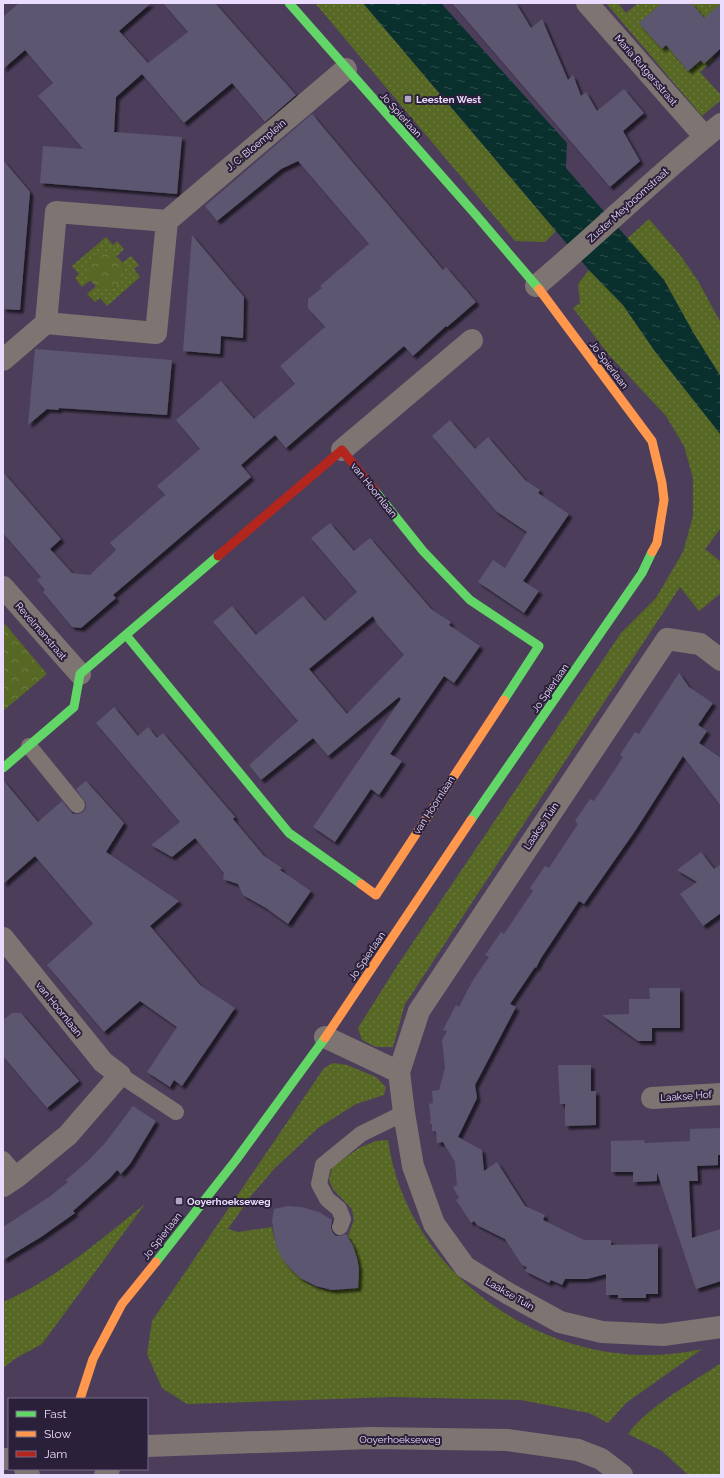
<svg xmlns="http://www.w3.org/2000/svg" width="724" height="1478" font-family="Raleway,sans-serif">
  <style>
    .grass { fill: url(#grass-dots) }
    .park { fill: url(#park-crowns) }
    .water { fill: url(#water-ripples) }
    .building { fill: #5d5671; fill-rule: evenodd; filter: url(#shadow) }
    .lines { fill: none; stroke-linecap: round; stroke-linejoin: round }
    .lane { stroke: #7e7472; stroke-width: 16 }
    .street { stroke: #7e7472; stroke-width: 22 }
    .fast { stroke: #63d668; stroke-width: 9 }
    .slow { stroke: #ff974d; stroke-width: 9 }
    .jam { stroke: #b3261e; stroke-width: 9 }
    .poi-dot { fill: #b3a5c5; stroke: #2b2039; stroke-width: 1.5 }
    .labels { text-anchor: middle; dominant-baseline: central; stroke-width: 4; stroke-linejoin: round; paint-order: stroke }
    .street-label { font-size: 10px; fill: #eadcfe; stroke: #2b2039 }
    .poi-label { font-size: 10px; font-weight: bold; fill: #eadcfe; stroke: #2b2039; text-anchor: start }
  </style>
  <defs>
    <pattern id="grass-dots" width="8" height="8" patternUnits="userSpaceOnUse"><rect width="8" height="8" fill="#566824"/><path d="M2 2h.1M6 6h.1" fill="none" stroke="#6e7d45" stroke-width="1.8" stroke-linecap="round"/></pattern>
    <pattern id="park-crowns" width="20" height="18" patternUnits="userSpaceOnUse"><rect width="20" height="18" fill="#566824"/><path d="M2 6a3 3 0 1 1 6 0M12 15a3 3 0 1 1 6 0" fill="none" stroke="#6e7d45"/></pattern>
    <pattern id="water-ripples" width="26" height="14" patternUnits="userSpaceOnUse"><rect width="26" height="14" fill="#0a302e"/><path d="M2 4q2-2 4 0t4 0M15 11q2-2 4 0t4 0" fill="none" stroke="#2e4d4d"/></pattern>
    <filter id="shadow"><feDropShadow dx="3.5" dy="3.5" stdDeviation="1" flood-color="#0009"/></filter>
  </defs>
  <rect width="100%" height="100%" fill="#4c3e5b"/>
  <!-- grass -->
  <path class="grass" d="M 315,3 L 363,3 L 556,231 L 545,242 L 515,241 Z
    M 606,3 L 618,3 L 626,13 L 638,3 L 662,3 L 639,23 L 662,49 L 666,45 L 688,71 L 701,60 L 704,63 L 712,57 L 714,59 L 700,72 L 721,95 L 721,100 L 702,116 Z
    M 691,3 L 721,3 L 721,4 L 711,12 L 703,25 L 701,15 Z
    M 649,219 L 680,255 L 698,281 L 721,323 L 721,377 L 694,334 L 664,280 L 627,239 Z
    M 106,237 L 113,245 L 117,241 L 124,249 L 117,256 L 100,254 C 90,260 86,269 91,280 L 82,287 L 75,278 L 79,274 L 72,266 Z
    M 131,256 L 139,265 L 134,269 L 140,277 L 107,306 L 100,298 L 95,302 L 87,294 L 96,286 C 111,295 130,280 122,263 Z
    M 589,270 L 623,305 L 654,350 L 721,435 L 721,528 L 705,549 L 721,562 L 721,593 L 699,611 L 680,587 L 405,1004 L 393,1047 L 376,1047 L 362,1040 L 358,1028 L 397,966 L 621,633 L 656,598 L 683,552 L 693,516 L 693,478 L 684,446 L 666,416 L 609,355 L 573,308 L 580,303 L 578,284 Z
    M 333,1063 L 347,1065 L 376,1077 L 386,1087 L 384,1095 L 356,1104 L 318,1128 L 274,1169 L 251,1196 L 228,1229 L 238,1232 L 272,1227 C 276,1258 297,1285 329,1290 C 338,1291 348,1289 357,1288 C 360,1272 355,1251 348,1236 L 354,1220 L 352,1209 L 333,1189 L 329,1180 L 332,1167 L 359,1148 L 376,1141 L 388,1140 C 408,1283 563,1381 702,1349 L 626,1403 L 608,1423 L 589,1413 L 521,1400 L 392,1397 L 187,1404 L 162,1388 L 147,1354 L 152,1321 L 324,1068 Z
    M 145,1204 L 42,1344 L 16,1358 L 3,1368 L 3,1302 C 56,1279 100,1240 145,1204 Z
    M 721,1363 L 721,1475 L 688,1475 L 662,1451 L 628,1434 C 648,1406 692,1383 721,1363 Z"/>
  <!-- park -->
  <path class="park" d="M88 271a18 18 0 1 1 36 0a18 18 0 1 1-36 0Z
    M 5,624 L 47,674 L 3,711 L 3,626 Z"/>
  <!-- water -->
  <path class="water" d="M 363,3 L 441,3 L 567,143 L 566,168 L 664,280 L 694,334 L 721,377 L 721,435 L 654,350 L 623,305 L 589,270 Z"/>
  <!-- building -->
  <path class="building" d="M 19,3 L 151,3 L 119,31 L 148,63 L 188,32 L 163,3 L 215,3 L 296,95 L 265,122 L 232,83 L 184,123 L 142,74 L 116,97 L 114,132 L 182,137 L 177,194 L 40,183 L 43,146 L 83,149 L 38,96 L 53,83 L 25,50 L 3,69 L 3,17 Z
    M 452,3 L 516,3 L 531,28 L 542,19 L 568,80 L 573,75 L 581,96 L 586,92 L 597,111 L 624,89 L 644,113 L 623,131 L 640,161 L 610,187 Z
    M 662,3 L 691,3 L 704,18 L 721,4 L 721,48 L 704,64 L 701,60 L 688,71 L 666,45 L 662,49 L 639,23 Z
    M 312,114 L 443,270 L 446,267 L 476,302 L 447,327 L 446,326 L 413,356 L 404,346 L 286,448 L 275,435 L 241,465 L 251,477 L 113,595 L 116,598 L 81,628 L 72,627 L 43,592 L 45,590 L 37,580 L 41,577 L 3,533 L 3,472 L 61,539 L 50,549 L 72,573 L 90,575 L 116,550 L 110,543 L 165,495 L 157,486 L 200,449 L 176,420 L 221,381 L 254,419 L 295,384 L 280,366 L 325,327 L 308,308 L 308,299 L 322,288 L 320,286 L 369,244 L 298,161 L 281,169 L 217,221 L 205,206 Z
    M 3,160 L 30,192 L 20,310 L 3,309 Z
    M 192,235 L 244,297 L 243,338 L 221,336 L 220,354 L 183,351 Z
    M 35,349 L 172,360 L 167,415 L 59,408 L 58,410 L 47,409 L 28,425 Z
    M 450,420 L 475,449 L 488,437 L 525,480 L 540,490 L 538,493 L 569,514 L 523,581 L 539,591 L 524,613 L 478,582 L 493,560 L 505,568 L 527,532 L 496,511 L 432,436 Z
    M 330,523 L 354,551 L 370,538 L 431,609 L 451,622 L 449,625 L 480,646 L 454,683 L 444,676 L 390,754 L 402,761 L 379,795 L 371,789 L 335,842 L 313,827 L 401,699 L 399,697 L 328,756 L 313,738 L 261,780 L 249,765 L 298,721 L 213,622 L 232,606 L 256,635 L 303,596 L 325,621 L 357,592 L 311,538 ZM 373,616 L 377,624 L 404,655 L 347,714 L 309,669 Z
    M 679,673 L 689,687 L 713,703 L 698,725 L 707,731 L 699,743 L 721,758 L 721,806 L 683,756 L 635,831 L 584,904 L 579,901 L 541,958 L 536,968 L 535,967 L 510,1004 L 516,1007 L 475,1085 L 477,1098 L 458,1137 L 482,1150 L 484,1171 L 497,1162 L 525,1206 L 545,1215 L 543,1220 L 584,1240 L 611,1240 L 611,1245 L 658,1244 L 658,1294 L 646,1294 L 646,1298 L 618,1298 L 618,1295 L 606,1295 L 606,1274 L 587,1279 L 565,1279 L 562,1285 L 551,1280 L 549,1283 L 525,1271 L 527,1267 L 522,1265 L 505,1239 L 477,1225 L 474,1221 L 471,1223 L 456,1200 L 459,1198 L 453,1187 L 457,1185 L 455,1162 L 443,1142 L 437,1143 L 436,1132 L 435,1131 L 432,1131 L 432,1125 L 428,1120 L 431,1122 L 429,1104 L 433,1103 L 432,1091 L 439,1090 L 445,1068 L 442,1040 L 447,1031 L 443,1030 L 456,1005 L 459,1007 L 473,980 L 489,957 L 485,955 L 501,932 L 504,934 L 533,891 L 530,888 L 545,866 L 549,868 L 578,824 L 575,821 L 590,799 L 594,801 L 623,757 L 620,755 L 635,732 L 639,734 Z
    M 114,707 L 138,736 L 148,727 L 157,738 L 163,733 L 235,817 L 233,819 L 264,856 L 282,868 L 280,870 L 311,891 L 288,924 L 266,908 L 243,895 L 238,884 L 223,879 L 224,873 L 195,838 L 172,857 L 151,845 L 180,822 L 96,723 Z
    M 3,780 L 38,822 L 62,801 L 73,814 L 79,814 L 83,812 L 86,808 L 86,803 L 76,789 L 86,781 L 124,823 L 106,852 L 179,901 L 150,926 L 200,985 L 235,1008 L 182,1086 L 174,1080 L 170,1087 L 147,1072 L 177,1027 L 140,1001 L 104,1032 L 47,965 L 93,924 L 35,856 L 3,884 Z
    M 701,852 L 714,869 L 721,864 L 721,913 L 703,926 L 680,894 L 697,882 L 677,870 Z
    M 649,988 L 680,988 L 680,1028 L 652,1028 L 652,1041 L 638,1041 L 602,1015 L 629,1014 L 629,999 L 650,999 Z
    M 12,1013 L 21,1013 L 79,1081 L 47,1108 L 3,1056 L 3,1020 Z
    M 558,1065 L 591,1065 L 591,1091 L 596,1091 L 596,1125 L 565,1126 L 565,1104 L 560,1104 Z
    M 133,1106 L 156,1121 L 130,1164 L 121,1174 L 117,1170 L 110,1178 L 73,1211 L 75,1213 L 41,1237 L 3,1260 L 3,1227 L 49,1197 L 68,1182 L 66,1180 L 89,1160 L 106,1142 Z
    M 721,1128 L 721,1155 L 718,1155 L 718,1165 L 697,1166 L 698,1181 L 689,1181 L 692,1238 L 721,1229 L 721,1281 L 696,1289 L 657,1172 L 657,1181 L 633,1182 L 633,1172 L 611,1172 L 611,1141 L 644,1140 L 645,1143 L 690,1141 L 690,1129 Z
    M 288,1206 L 301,1207 L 319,1212 L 332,1220 L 331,1228 L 333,1233 L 336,1236 L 341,1236 L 346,1234 L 353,1246 L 357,1258 L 359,1269 L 358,1288 L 332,1290 L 316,1286 L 300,1278 L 289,1267 L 281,1257 L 276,1246 L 272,1221 L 274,1209 Z"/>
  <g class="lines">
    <!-- lane -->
    <path class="lane" d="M 29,746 L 77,805
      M 120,1075 L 176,1112
      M 3,1159 L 18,1176
      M 340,1227 L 343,1219 L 339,1209 L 327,1199 L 319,1184 L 323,1165 L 361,1134 L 404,1113"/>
    <!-- street -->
    <path class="street" d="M 587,3 L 705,137
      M 167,221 L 346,69
      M 536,286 C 599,233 657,175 721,124
      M 3,360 L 46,323 L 56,212 L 167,221 L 156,333 L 46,323
      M 342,450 L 472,340
      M 3,587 L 80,674
      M 721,660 L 700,644 L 667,639 L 419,1011 L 399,1072 L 404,1113 L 413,1166 L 434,1224 L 465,1267 L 509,1294 L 560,1322 L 602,1332 L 663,1335 L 721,1327
      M 3,938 L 103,1062 L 120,1075 L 68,1135 L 18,1176 L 3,1186
      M 325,1037 L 399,1072
      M 652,1098 L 721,1094
      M 147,1446 L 371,1438 L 507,1440 L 578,1450 L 601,1459 L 622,1475
      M 3,1459 L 9,1459
      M 25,1469 L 29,1475
      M 105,1475 L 109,1469"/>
    <!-- fast -->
    <path class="fast" d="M 289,3 L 476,215 L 539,289
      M 375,491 L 423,551 L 470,600 L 539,646 L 504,700
      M 126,635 L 289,833 L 361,884
      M 3,768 L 74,707 L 80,674 L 218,556
      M 471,820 L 642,573 L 652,552
      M 156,1262 L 236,1160 L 325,1038"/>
    <!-- slow -->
    <path class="slow" d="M 539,289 L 652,441 L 662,483 L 664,500 L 657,543 L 652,552
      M 361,884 L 376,895 L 504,700
      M 325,1038 L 471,820
      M 80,1399 L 93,1359 L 122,1304 L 156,1262"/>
    <!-- jam -->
    <path class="jam" d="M 218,556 L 342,450 L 375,491"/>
  </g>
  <!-- markers -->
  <g class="poi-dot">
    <rect x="404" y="95" width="8" height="8" rx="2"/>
    <rect x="175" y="1197" width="8" height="8" rx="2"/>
  </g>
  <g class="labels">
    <!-- street labels -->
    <g class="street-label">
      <text transform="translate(646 70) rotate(49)">Maria Rutgersstraat</text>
      <text transform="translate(401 115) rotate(48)">Jo Spierlaan</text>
      <text transform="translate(256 145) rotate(-40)">J. C. Bloemplein</text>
      <text transform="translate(628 205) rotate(-42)">Zuster Meyboomstraat</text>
      <text transform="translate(609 365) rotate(53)">Jo Spierlaan</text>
      <text transform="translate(374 490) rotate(51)">van Hoornlaan</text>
      <text transform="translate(41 631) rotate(49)">Revelmanstraat</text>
      <text transform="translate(550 688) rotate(-55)">Jo Spierlaan</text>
      <text transform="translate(434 805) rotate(-57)">van Hoornlaan</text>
      <text transform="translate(541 826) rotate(-56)">Laakse Tuin</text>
      <text transform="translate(367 956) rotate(-56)">Jo Spierlaan</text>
      <text transform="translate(59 1009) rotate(51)">van Hoornlaan</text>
      <text transform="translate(686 1096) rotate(-4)">Laakse Hof</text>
      <text transform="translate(162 1236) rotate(-52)">Jo Spierlaan</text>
      <text transform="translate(510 1294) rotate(30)">Laakse Tuin</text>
      <text x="400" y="1439">Ooyerhoekseweg</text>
    </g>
    <!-- poi labels -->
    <g class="poi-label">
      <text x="416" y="99">Leesten West</text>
      <text x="187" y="1201">Ooyerhoekseweg</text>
    </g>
  </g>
  <!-- border -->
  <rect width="724" height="1478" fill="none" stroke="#eadcfe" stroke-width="8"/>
  <!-- legend -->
  <rect x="8" y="1398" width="140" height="72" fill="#2b2039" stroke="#776b88"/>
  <rect x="16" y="1411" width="20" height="6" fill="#63d668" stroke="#776b88"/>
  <text x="44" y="1418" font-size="12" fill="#eadcfe">Fast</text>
  <rect x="16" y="1431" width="20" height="6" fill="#ff974d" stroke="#776b88"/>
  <text x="44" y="1438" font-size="12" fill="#eadcfe">Slow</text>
  <rect x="16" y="1451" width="20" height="6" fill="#b3261e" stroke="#776b88"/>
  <text x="44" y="1458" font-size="12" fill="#eadcfe">Jam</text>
</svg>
